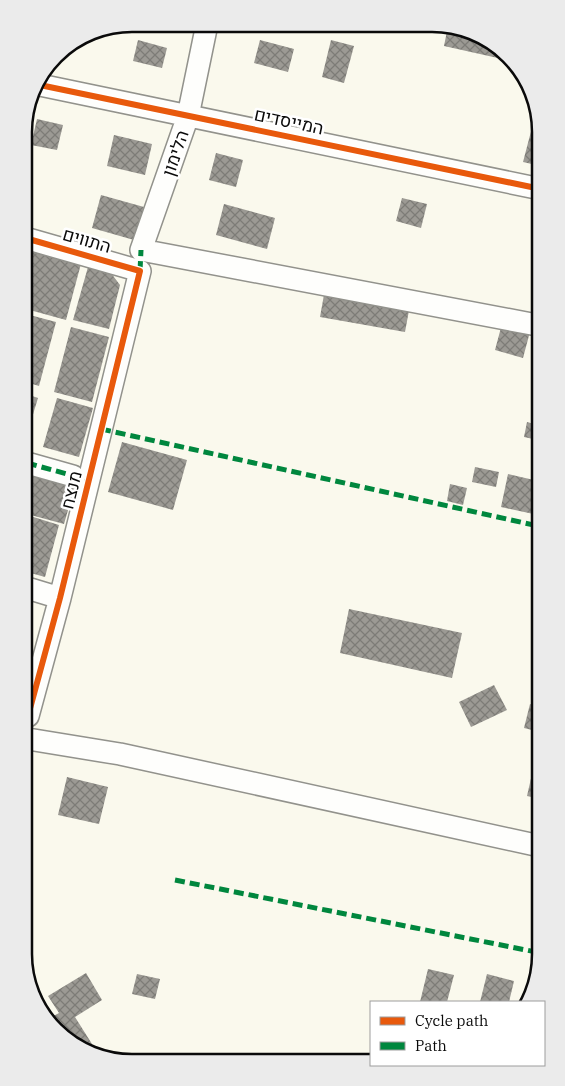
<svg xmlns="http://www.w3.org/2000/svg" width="565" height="1086" font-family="'IBM Plex Serif',Heebo,serif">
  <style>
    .building { fill: url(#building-cross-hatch) }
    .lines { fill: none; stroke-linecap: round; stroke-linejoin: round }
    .minor-casing { stroke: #92928c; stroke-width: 24 }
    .minor { stroke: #fefefc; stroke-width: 21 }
    .quiet { stroke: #00873e; stroke-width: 5; stroke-dasharray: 10 5; stroke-linecap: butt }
    .cycleway-casing { stroke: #fff; stroke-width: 9 }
    .cycleway { stroke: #e8590c; stroke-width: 6 }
    .labels { text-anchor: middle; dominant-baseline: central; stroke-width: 5; stroke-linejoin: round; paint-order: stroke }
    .street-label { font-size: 18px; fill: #0a0a0a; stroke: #fff }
    .rim { fill: none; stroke: #0a0a0a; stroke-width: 2.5 }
  </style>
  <defs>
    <pattern id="building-cross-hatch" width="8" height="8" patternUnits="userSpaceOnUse" patternTransform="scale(1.25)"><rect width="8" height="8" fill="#9c9a94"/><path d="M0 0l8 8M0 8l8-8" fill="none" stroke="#7d7c77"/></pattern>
  </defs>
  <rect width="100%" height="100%" fill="#faf9ed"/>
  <!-- building -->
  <path class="building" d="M 448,26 L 453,26 L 504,51 L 511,61 L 444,46 Z
    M 138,40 L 167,48 L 162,68 L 133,61 Z
    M 260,40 L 294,49 L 288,72 L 254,63 Z
    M 331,40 L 354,46 L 344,83 L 322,77 Z
    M 535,116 L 536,116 L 536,165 L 523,162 Z
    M 37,119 L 63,125 L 57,150 L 31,145 Z
    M 114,135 L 152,144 L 145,175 L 107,166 Z
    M 216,153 L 243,160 L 236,187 L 209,180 Z
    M 101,195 L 144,207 L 134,240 L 92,228 Z
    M 402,198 L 427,204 L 421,228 L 396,221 Z
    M 224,204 L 275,218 L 267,249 L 216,235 Z
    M 30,246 L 82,260 L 66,320 L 26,309 L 25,263 Z
    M 88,267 L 111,273 L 120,285 L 109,329 L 73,320 Z
    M 325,289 L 410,305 L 405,332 L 320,317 Z
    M 26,314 L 56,322 L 39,386 L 26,382 Z
    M 503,320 L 531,328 L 523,358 L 495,350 Z
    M 71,327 L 109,337 L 92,402 L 54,392 Z
    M 26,394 L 38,398 L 27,434 L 26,434 Z
    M 57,398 L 93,408 L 79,457 L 43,447 Z
    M 527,422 L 538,425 L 538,440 L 524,437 Z
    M 122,442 L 187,460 L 173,510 L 108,492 Z
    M 27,464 L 77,479 L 64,524 L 27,514 Z
    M 475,467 L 499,472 L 496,487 L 472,482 Z
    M 508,474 L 538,481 L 538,515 L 501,507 Z
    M 450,484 L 467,488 L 463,505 L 447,501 Z
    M 27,515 L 59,525 L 45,577 L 27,572 Z
    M 349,609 L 462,633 L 452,678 L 340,653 Z
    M 494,685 L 507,710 L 471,727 L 459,702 Z
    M 530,704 L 539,707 L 540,732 L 524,728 Z
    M 537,752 L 540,752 L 540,799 L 527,796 Z
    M 67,777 L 108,787 L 99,824 L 58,815 Z
    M 428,969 L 454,975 L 447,1002 L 420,1002 Z
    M 86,973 L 102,1000 L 75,1017 L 92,1044 L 87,1047 L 61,1035 L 50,1018 L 59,1013 L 48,996 Z
    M 137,974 L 160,979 L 155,999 L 132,994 Z
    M 487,974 L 514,981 L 509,1002 L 480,1002 Z"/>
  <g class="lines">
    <!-- minor casing -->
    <g class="minor-casing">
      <path id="minor" d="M 207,24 L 188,116 L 141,250 L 537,325
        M 35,84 L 536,188
        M 25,238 L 140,271 L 60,598 L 28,716
        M 27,463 L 73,476
        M 27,588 L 60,598
        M 28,739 L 120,754 L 540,846"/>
    </g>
    <!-- minor -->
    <use href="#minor" class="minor"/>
    <!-- quiet -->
    <path class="quiet" d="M 140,271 L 141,250
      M 101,429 L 538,526
      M 27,463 L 89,480
      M 175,880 L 541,953"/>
    <!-- cycleway casing -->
    <g class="cycleway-casing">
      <path id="cycleway" d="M 35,84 L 536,188
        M 25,238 L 140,271 L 60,598 L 28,716"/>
    </g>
    <!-- cycleway -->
    <use href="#cycleway" class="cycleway"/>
  </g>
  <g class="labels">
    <!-- street labels -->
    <g class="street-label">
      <text transform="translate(289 121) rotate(12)">המייסדים</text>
      <text transform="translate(175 153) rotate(-71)">הלימון</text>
      <text transform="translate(87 240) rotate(16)">התווים</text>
      <text transform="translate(71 490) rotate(-76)">מנצח</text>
    </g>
  </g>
  <!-- crop -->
  <path d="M0 0H565V1086H0ZM132 32H432A100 100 0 0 1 532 132V954A100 100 0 0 1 432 1054H132A100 100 0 0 1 32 954V132A100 100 0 0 1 132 32Z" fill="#ebebeb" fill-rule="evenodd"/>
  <path class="rim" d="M132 32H432A100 100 0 0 1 532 132V954A100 100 0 0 1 432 1054H132A100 100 0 0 1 32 954V132A100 100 0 0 1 132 32Z"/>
  <!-- legend -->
  <rect x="370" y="1001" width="175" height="65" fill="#ffffff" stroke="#9d9d9d"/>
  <rect x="380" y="1017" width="25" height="8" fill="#e8590c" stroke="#9d9d9d"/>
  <text x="415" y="1026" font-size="15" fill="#0a0a0a">Cycle path</text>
  <rect x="380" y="1042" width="25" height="8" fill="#00873e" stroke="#9d9d9d"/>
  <text x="415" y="1051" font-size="15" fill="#0a0a0a">Path</text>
</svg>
